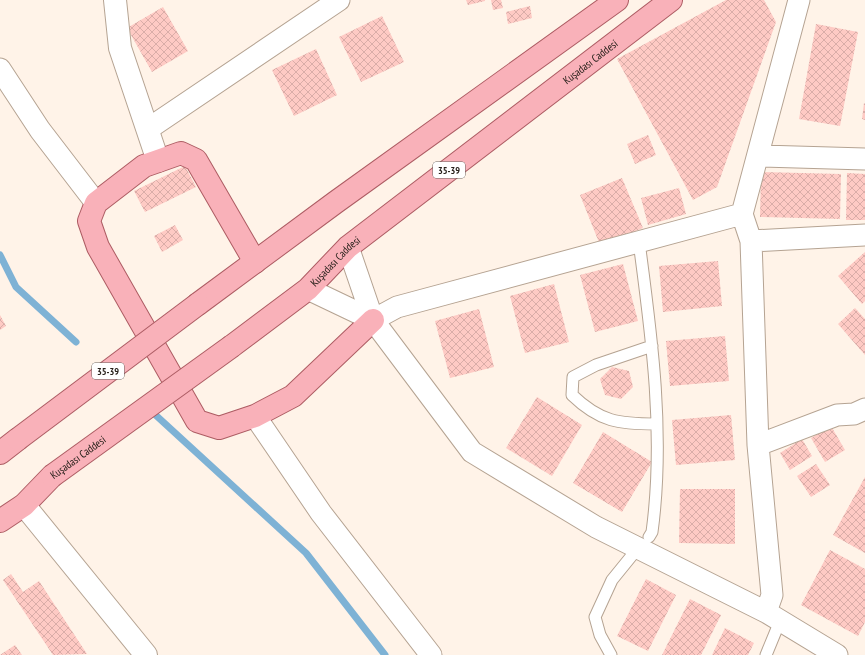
<svg xmlns="http://www.w3.org/2000/svg" width="865" height="655" font-family="'PT Sans Narrow',sans-serif">
  <style>
    .lines { fill: none; stroke-linecap: round; stroke-linejoin: round }
    .stream { stroke: #7eb2d5; stroke-width: 7 }
    .building { fill: url(#building-cross-hatch) }
    .lane-casing { stroke: #b5a392; stroke-width: 13 }
    .street-casing { stroke: #b5a392; stroke-width: 23 }
    .secondary-casing { stroke: #b5a392; stroke-width: 24 }
    .primary-casing { stroke: #ad5c63; stroke-width: 24 }
    .lane { stroke: #fff; stroke-width: 11 }
    .street { stroke: #fff; stroke-width: 21 }
    .secondary { stroke: #fff; stroke-width: 22 }
    .primary { stroke: #f9b1b9; stroke-width: 22 }
    .primary-bridge-casing { stroke: #ad5c63; stroke-width: 24; stroke-linecap: butt }
    .primary-bridge { stroke: #f9b1b9; stroke-width: 22 }
    .labels { text-anchor: middle; dominant-baseline: central; stroke-width: 3; stroke-linejoin: round; paint-order: stroke }
    .shield { fill: #fff; stroke: #68635f; stroke-width: 1 }
    .shield-label { font-size: 10px; font-weight: bold; fill: #27201a }
    .street-label { font-size: 11px; fill: #27201a; stroke: #fff }
  </style>
  <defs>
    <pattern id="building-cross-hatch" width="8" height="8" patternUnits="userSpaceOnUse"><rect width="8" height="8" fill="#fecac4"/><path d="M0 0l8 8M0 8l8-8" fill="none" stroke="#daada8"/></pattern>
  </defs>
  <rect width="100%" height="100%" fill="#fff3e8"/>
  <g class="lines">
    <!-- stream -->
    <path class="stream" d="M 0,255 L 16,287 L 76,342
      M 149,409 L 306,553 L 385,655"/>
  </g>
  <!-- building -->
  <path class="building" d="M 466,0 L 485,0 L 485,1 L 468,5 Z
    M 491,0 L 501,0 L 503,8 L 493,10 Z
    M 726,0 L 764,0 L 776,22 L 717,187 L 693,200 L 617,59 Z
    M 530,6 L 532,18 L 508,24 L 506,12 Z
    M 163,7 L 188,51 L 152,72 L 127,28 Z
    M 382,16 L 404,62 L 361,82 L 339,37 Z
    M 816,24 L 858,32 L 840,126 L 799,119 Z
    M 316,49 L 337,95 L 294,116 L 272,70 Z
    M 864,103 L 865,104 L 865,120 L 862,119 Z
    M 648,135 L 656,155 L 635,164 L 627,144 Z
    M 185,166 L 196,187 L 145,212 L 134,191 Z
    M 761,172 L 841,174 L 840,219 L 760,217 Z
    M 847,173 L 865,174 L 865,220 L 846,220 Z
    M 622,178 L 643,228 L 600,245 L 580,195 Z
    M 679,188 L 686,214 L 648,225 L 641,198 Z
    M 175,225 L 183,240 L 162,252 L 154,236 Z
    M 865,252 L 865,301 L 862,304 L 838,276 Z
    M 718,261 L 722,306 L 663,312 L 659,266 Z
    M 623,264 L 638,321 L 595,332 L 580,275 Z
    M 554,284 L 569,342 L 525,353 L 510,296 Z
    M 855,308 L 865,319 L 865,355 L 838,324 Z
    M 479,309 L 494,367 L 450,378 L 435,321 Z
    M 0,315 L 6,326 L 0,330 Z
    M 725,336 L 729,381 L 670,386 L 666,341 Z
    M 612,367 L 629,371 L 633,387 L 621,399 L 605,395 L 600,379 Z
    M 537,397 L 582,425 L 552,476 L 506,448 Z
    M 731,415 L 735,460 L 676,465 L 672,420 Z
    M 831,426 L 845,450 L 825,462 L 811,438 Z
    M 603,432 L 652,462 L 622,512 L 573,483 Z
    M 802,439 L 812,456 L 790,470 L 780,453 Z
    M 816,464 L 830,485 L 811,497 L 797,476 Z
    M 865,477 L 865,553 L 833,535 Z
    M 680,489 L 735,489 L 735,544 L 679,543 Z
    M 830,550 L 865,569 L 865,622 L 858,636 L 801,605 Z
    M 11,574 L 23,592 L 39,581 L 87,654 L 53,655 L 3,580 Z
    M 646,579 L 676,595 L 648,651 L 617,636 Z
    M 690,599 L 721,615 L 701,655 L 662,655 Z
    M 725,628 L 754,643 L 748,655 L 712,655 Z
    M 15,645 L 22,655 L 0,655 Z"/>
  <g class="lines">
    <!-- lane casing -->
    <g class="lane-casing">
      <path id="lane" d="M 639,242 C 652,338 665,436 652,532 L 649,537
        M 652,346 L 596,365 L 573,377 L 572,395 C 600,422 619,424 656,424
        M 611,655 L 600,635 L 595,617 L 612,580 L 638,548
        M 766,655 L 780,621"/>
    </g>
    <!-- street casing -->
    <g class="street-casing">
      <path id="street" d="M 0,69 L 40,130 L 96,203
        M 148,129 L 339,0
        M 758,156 L 865,159
        M 742,214 L 799,0
        M 751,241 L 865,235
        M 348,247 L 373,320 L 472,452 L 596,527 L 766,612 L 837,655
        M 308,289 L 373,320
        M 373,320 L 397,307 L 742,214 L 751,241 L 758,445 L 772,595 L 766,612
        M 255,416 L 321,513 L 431,655
        M 758,445 L 837,415 L 854,414 L 865,409"/>
    </g>
    <!-- secondary casing -->
    <g class="secondary-casing">
      <path id="secondary" d="M 115,0 L 120,48 L 158,161
        M 24,505 L 146,655"/>
    </g>
    <!-- primary casing -->
    <g class="primary-casing">
      <g id="primary">
        <path d="M 255,262 L 196,160 L 181,153 L 144,166 L 96,203 L 89,221 L 98,247 L 197,421 L 219,428 L 255,416 L 293,396 L 373,320"/>
        <path d="M 198,304 L 336,202 L 617,0"/>
        <path id="s1" d="M 232,346 L 308,289 L 348,247 L 671,0"/>
        <path d="M 0,453 L 18,439"/>
        <path d="M 0,521 L 24,505 L 52,476"/>
      </g>
    </g>
    <!-- lane -->
    <use href="#lane" class="lane"/>
    <!-- street -->
    <use href="#street" class="street"/>
    <!-- secondary -->
    <use href="#secondary" class="secondary"/>
    <!-- primary -->
    <use href="#primary" class="primary"/>
    <!-- primary-bridge casing -->
    <g class="primary-bridge-casing">
      <g id="primary-bridge">
        <path d="M 18,439 L 198,304"/>
        <path id="s2" d="M 52,476 L 232,346"/>
      </g>
    </g>
    <!-- primary-bridge -->
    <use href="#primary-bridge" class="primary-bridge"/>
  </g>
  <g class="labels">
    <!-- shield labels -->
    <g class="shield">
      <rect x="433" y="162" width="32" height="16" rx="3"/>
      <rect x="92" y="363" width="32" height="16" rx="3"/>
    </g>
    <g class="shield-label">
      <text x="449" y="170">35-39</text>
      <text x="108" y="371">35-39</text>
    </g>
    <!-- street labels -->
    <g class="street-label">
      <text stroke="none"><textPath href="#s1" startOffset="458">Kuşadası Caddesi</textPath></text>
      <text stroke="none"><textPath href="#s1" startOffset="134">Kuşadası Caddesi</textPath></text>
      <text stroke="none"><textPath href="#s2" startOffset="32">Kuşadası Caddesi</textPath></text>
    </g>
  </g>
</svg>
